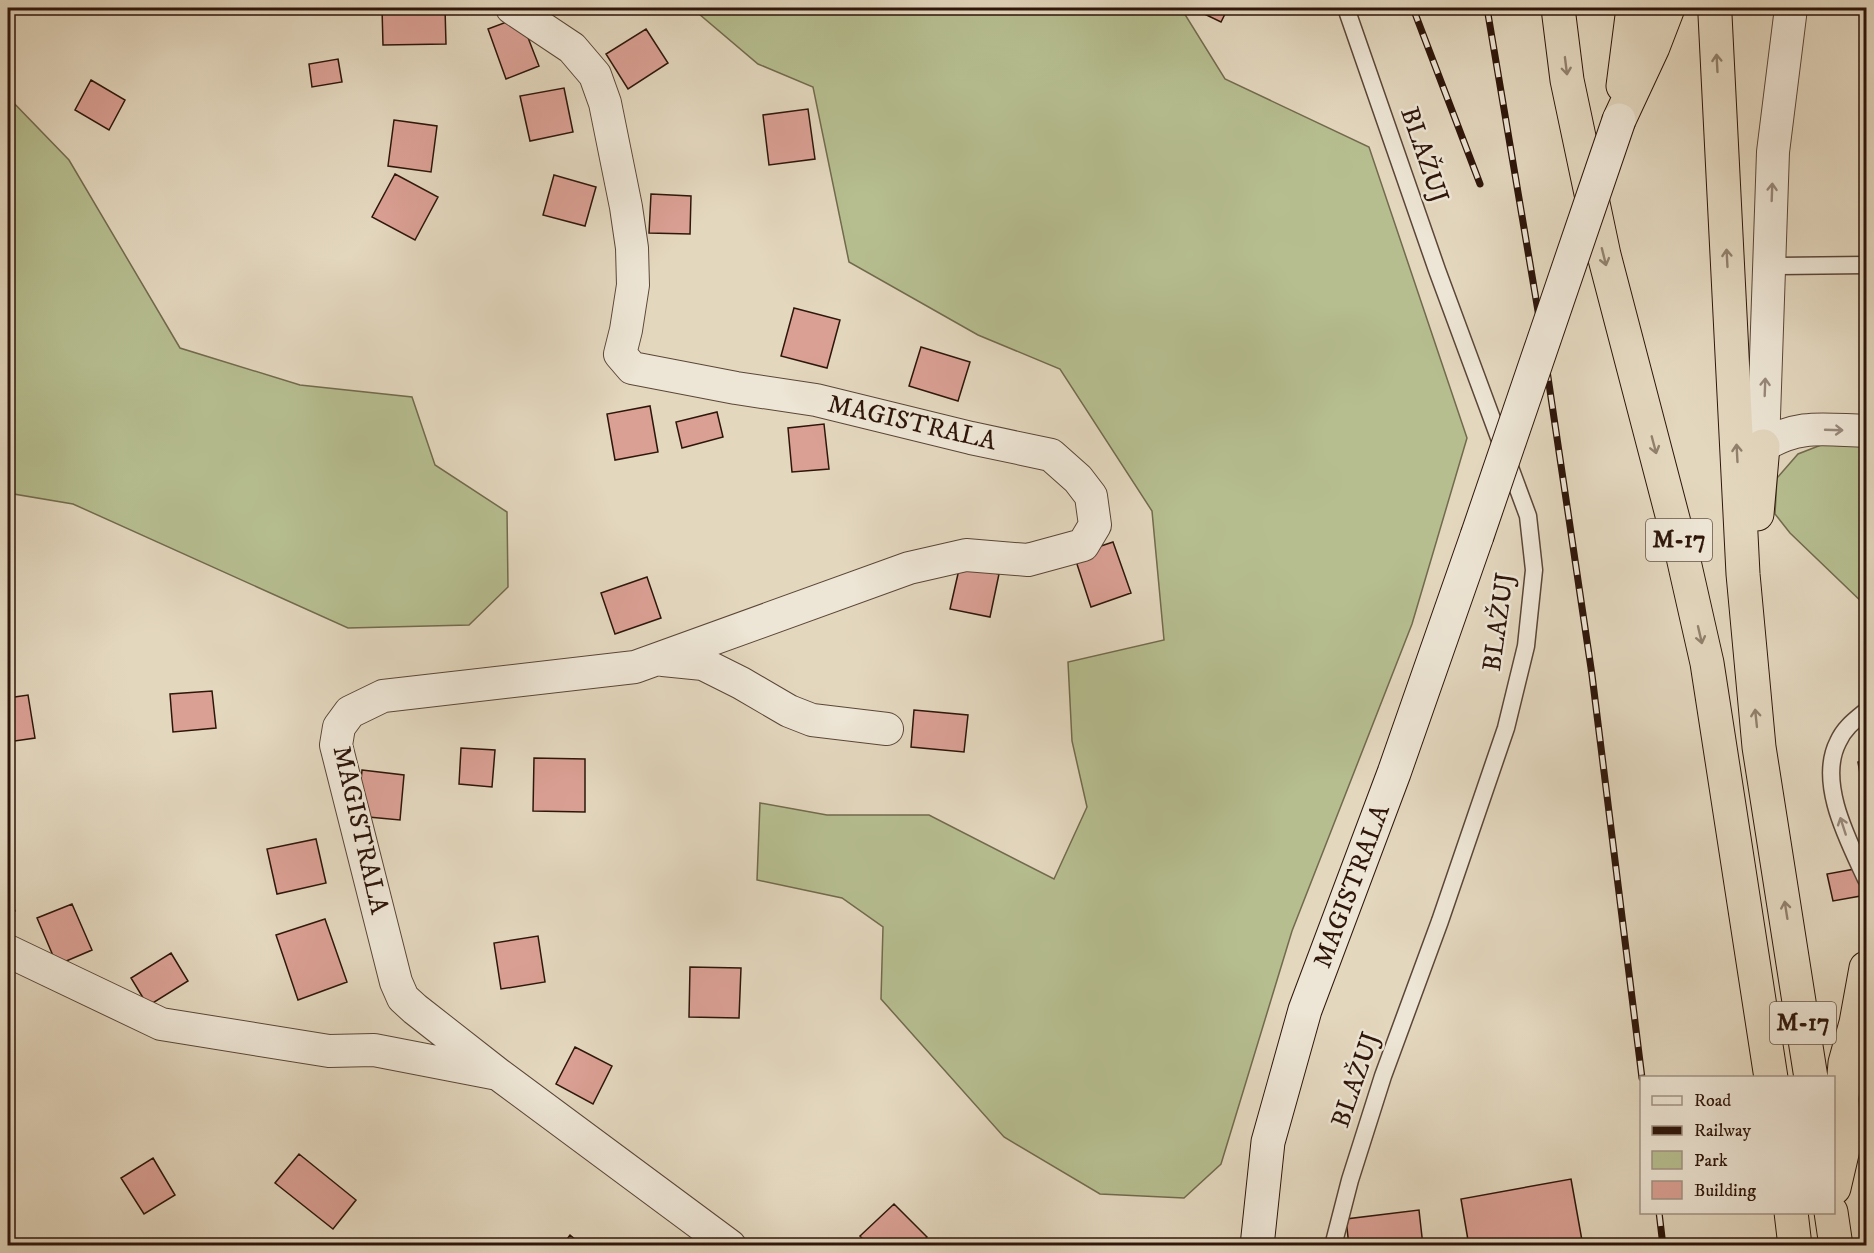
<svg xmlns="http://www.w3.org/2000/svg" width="1874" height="1253" font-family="'IM FELL DW Pica',serif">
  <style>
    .green { fill: #b6be90; stroke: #726a4d; stroke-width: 1.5 }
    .building { fill: #daa094; stroke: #2e160a; stroke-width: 1.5 }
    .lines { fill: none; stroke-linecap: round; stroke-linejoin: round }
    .lane-casing { stroke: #5b4637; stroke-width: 19 }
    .street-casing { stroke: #5b4637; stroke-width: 34 }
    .secondary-casing { stroke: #2e160a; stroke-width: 35 }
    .highway-casing { stroke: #2e160a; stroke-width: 35 }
    .lane { stroke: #ede5d5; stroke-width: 16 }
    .street { stroke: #ede5d5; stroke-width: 32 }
    .secondary { stroke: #ede5d5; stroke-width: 33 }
    .highway { stroke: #e3d7be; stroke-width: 33 }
    .rail-casing { stroke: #2e160a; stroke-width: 7 }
    .rail { stroke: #ede5d5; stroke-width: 4.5; stroke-dasharray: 14; stroke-linecap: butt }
    .secondary-bridge-casing { stroke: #2e160a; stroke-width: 35; stroke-linecap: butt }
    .secondary-bridge { stroke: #ede5d5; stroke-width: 33 }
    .oneway { stroke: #92806d }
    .oneway2 { stroke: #97887a }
    .labels { text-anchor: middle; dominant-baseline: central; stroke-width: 5; stroke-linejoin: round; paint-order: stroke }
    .shield { fill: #ede5d5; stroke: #675447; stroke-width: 1.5 }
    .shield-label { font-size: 24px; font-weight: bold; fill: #2e160a }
    .street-label { font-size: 26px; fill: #2e160a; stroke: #ede5d5 }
  </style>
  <rect width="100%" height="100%" fill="#e3d7be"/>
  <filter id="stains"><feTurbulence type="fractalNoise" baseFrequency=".00333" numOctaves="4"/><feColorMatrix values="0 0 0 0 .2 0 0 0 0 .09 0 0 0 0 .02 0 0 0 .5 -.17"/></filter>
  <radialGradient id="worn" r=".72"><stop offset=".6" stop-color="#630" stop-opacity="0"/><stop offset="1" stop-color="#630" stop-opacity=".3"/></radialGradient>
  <!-- green -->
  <path class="green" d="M 692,8 L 1181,8 L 1225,79 L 1369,147 L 1467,438 L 1412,624 L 1292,931 L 1221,1164 L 1184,1198 L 1100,1194 L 1004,1137 L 881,999 L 883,927 L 842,898 L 757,880 L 760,803 L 827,815 L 929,815 L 1054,879 L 1087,807 L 1072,741 L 1068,662 L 1164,640 L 1152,511 L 1060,369 L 978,335 L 849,262 L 813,87 L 758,64 Z
    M 8,97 L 69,160 L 180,348 L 300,385 L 412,397 L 435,465 L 507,512 L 508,587 L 469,625 L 348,628 L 73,504 L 8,493 Z
    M 1821,445 L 1866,446 L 1866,606 L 1790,533 L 1775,514 L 1777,478 L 1798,454 Z"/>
  <!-- building -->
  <path class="building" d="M 382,8 L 445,8 L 446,44 L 383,45 Z
    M 1192,8 L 1228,8 L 1221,22 Z
    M 520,17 L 539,66 L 506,79 L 488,29 Z
    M 646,29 L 668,63 L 628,89 L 606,54 Z
    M 338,59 L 342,82 L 312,87 L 309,64 Z
    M 91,80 L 125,100 L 109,130 L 75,110 Z
    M 564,88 L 573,132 L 530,141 L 520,96 Z
    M 808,109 L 815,159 L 769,165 L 763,115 Z
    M 394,120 L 437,126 L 431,172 L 388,166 Z
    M 395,174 L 438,197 L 415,240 L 372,217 Z
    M 554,175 L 596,187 L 585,226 L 543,215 Z
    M 651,194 L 691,196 L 690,234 L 649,233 Z
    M 794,308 L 840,320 L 827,368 L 781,356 Z
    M 921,347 L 970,362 L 958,401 L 909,386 Z
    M 650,406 L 658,452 L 615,460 L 607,414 Z
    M 717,412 L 723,437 L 682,448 L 676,422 Z
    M 824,424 L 829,469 L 792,472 L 788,428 Z
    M 1113,542 L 1131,593 L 1091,607 L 1074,555 Z
    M 960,565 L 999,574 L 990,617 L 950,609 Z
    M 647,577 L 661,618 L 615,634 L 601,593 Z
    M 212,691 L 216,728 L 173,732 L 170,694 Z
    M 28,695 L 35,738 L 8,742 L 8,698 Z
    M 914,710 L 968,715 L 964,752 L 911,747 Z
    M 461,748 L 495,750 L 492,787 L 459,784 Z
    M 534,758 L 585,759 L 585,812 L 533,811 Z
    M 1866,760 L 1866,808 L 1858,762 Z
    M 362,770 L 404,775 L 400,820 L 358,816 Z
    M 316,839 L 326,883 L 277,894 L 267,849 Z
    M 1866,867 L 1866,895 L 1833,901 L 1827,874 Z
    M 8,894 L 15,911 L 8,915 Z
    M 72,904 L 92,950 L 57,965 L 37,918 Z
    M 325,919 L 347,982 L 298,1000 L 276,935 Z
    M 538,936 L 545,982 L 501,989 L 494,943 Z
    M 171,953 L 188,981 L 148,1006 L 131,978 Z
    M 690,967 L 741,968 L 739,1018 L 689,1017 Z
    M 575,1047 L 612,1066 L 593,1104 L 556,1084 Z
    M 299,1154 L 356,1200 L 333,1229 L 275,1183 Z
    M 153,1158 L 175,1195 L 144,1214 L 121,1178 Z
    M 1571,1179 L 1583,1246 L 1469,1246 L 1461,1199 Z
    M 894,1204 L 927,1237 L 918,1246 L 869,1246 L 860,1236 Z
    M 1419,1210 L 1423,1246 L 1349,1246 L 1346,1219 Z
    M 570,1235 L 583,1246 L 562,1246 Z"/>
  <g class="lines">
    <!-- lane casing -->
    <g class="lane-casing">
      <path id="lane" d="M 1769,266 L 1866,265
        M 1866,711 C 1855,720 1844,728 1838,742 C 1817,783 1849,842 1866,879
        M 1333,1246 L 1350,1180 L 1383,1076 L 1440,921 L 1506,728 L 1526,646 L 1534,570 L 1528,516 L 1437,270 L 1346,8"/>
    </g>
    <!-- street casing -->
    <g class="street-casing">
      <path id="street" d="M 1763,446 L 1773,152 L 1791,8
        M 1763,446 C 1799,423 1826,430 1866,431
        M 663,660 L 703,664 L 741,683 L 789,711 L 812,720 L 887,729
        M 8,951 L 161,1024 L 329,1051 L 374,1050 L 498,1074 L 730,1246
        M 498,1074 L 415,1009 L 403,998 L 396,982 L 336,745 L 339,727 L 350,712 L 383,696 L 635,667 L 909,568 L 966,555 L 1028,560 L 1083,545 L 1095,525 L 1091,496 L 1078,479 L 1051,455 L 971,438 L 816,400 L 736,388 L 632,368 L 620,354 L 626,330 L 633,285 L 632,248 L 626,207 L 605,103 L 595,75 L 572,48 L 512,8"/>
    </g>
    <!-- secondary casing -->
    <g class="secondary-casing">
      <g id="secondary">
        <path id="s1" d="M 1257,1246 L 1268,1142 L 1305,1010 L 1394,773 L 1477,536"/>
      </g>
    </g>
    <!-- highway casing -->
    <g class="highway-casing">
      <path id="highway" d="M 1558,8 L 1567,80 L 1604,255 L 1683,557 L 1707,663 L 1771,1078
        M 1715,15 L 1743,574 L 1759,747 L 1811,1078
        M 1623,86 L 1633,8
        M 1619,120 L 1653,47 L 1668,8
        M 1757,514 L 1763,446
        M 1834,1188 L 1844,1145 L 1842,1099 L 1845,1063 L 1856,1023 L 1866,968
        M 1791,1212 L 1795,1246
        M 1831,1212 L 1836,1246"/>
    </g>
    <!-- lane -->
    <use href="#lane" class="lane"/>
    <!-- street -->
    <use href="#street" class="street"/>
    <!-- secondary -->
    <use href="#secondary" class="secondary"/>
    <!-- highway -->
    <use href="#highway" class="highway"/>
    <!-- rail casing -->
    <g class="rail-casing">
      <path id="rail" d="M 1413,8 L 1480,184
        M 1487,8 L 1540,323 L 1592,675 L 1642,1078
        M 1659,1212 L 1663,1246"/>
    </g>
    <!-- rail -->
    <use href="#rail" class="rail"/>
    <!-- secondary-bridge casing -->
    <g class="secondary-bridge-casing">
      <path id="secondary-bridge" d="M 1477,536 L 1619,120"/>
    </g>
    <!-- secondary-bridge -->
    <use href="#secondary-bridge" class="secondary-bridge"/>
  </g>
  <!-- one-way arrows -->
  <defs><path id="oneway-shaft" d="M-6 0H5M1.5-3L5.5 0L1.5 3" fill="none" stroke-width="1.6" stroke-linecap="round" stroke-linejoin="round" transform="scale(1.5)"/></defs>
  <g class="oneway">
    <use href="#oneway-shaft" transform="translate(1717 63) rotate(-93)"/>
    <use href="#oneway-shaft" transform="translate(1566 66) rotate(83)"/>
    <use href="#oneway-shaft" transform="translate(1604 257) rotate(76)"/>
    <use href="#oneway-shaft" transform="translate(1727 258) rotate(-93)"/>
    <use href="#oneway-shaft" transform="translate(1654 445) rotate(75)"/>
    <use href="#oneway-shaft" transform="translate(1737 453) rotate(-93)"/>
    <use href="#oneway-shaft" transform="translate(1700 635) rotate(77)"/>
    <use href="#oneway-shaft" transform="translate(1756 718) rotate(-96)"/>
    <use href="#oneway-shaft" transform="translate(1786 910) rotate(-99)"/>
  </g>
  <g class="oneway2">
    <use href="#oneway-shaft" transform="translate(1772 192) rotate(-88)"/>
    <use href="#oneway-shaft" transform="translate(1765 387) rotate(-88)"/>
    <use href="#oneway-shaft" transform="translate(1834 430) rotate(2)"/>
    <use href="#oneway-shaft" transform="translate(1843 826) rotate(-108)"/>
  </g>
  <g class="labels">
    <!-- shield labels -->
    <g class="shield">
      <rect x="1646" y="519" width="66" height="42" rx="4.5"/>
      <rect x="1770" y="1002" width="66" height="42" rx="4.5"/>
    </g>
    <g class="shield-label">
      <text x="1679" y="540">M-17</text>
      <text x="1803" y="1023">M-17</text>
    </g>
    <!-- street labels -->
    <g class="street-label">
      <text transform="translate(1424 155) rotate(71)">BLAŽUJ</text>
      <text transform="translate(912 423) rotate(13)">MAGISTRALA</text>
      <text transform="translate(1499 622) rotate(-82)">BLAŽUJ</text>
      <text transform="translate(360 830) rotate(77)">MAGISTRALA</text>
      <text stroke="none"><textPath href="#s1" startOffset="374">MAGISTRALA</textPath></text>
      <text transform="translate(1356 1080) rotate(-71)">BLAŽUJ</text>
    </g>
  </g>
  <!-- margin -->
  <rect width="1874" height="1253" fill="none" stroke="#e3d7be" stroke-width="30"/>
  <rect x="9" y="9" width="1856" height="1235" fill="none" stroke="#2e160a" stroke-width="3"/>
  <rect x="15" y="15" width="1844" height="1223" fill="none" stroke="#2e160a" stroke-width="1.5"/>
  <!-- legend -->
  <rect x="1640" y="1076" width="195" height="138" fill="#ede5d5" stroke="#a19284" stroke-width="1.5"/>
  <rect x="1652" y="1096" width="30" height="9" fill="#ede5d5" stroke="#a19284" stroke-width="1.5"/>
  <text x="1694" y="1106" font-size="18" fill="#2e160a">Road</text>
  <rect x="1652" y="1126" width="30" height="9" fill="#2e160a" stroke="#a19284" stroke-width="1.5"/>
  <text x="1694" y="1136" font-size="18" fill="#2e160a">Railway</text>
  <rect x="1652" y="1151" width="30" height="18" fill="#b6be90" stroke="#a19284" stroke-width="1.5"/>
  <text x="1694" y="1166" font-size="18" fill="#2e160a">Park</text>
  <rect x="1652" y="1181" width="30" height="18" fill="#daa094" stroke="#a19284" stroke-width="1.5"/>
  <text x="1694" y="1196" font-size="18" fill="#2e160a">Building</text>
  <rect width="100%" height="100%" filter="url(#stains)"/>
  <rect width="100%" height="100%" fill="url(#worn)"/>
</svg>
